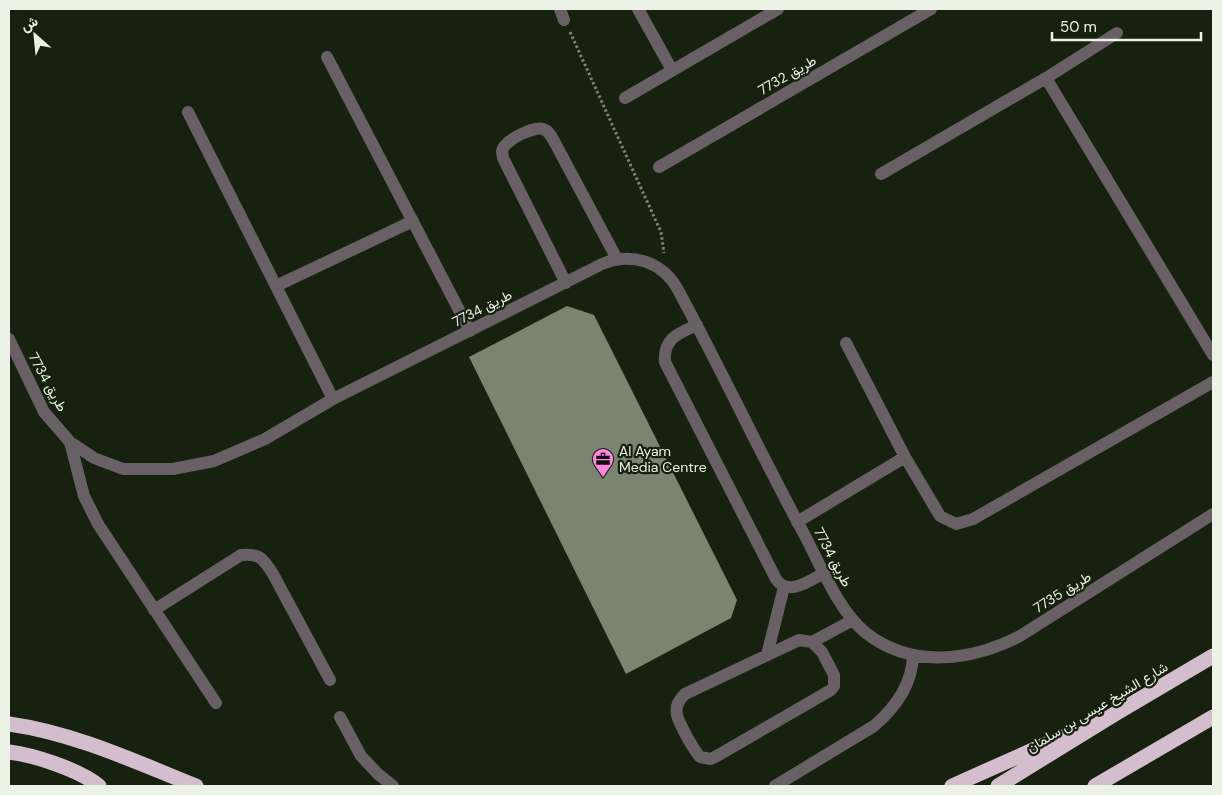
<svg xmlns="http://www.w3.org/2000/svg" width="1222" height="795" font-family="'DM Sans',Vazirmatn,sans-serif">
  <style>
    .building { fill: #798570 }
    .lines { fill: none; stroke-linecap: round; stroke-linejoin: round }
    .path { stroke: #7b8475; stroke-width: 3; stroke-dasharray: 2.5 2.5; stroke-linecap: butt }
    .minor { stroke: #696066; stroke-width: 12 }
    .highway { stroke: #d4bdcd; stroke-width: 15 }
    .labels { text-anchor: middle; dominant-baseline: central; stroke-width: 4.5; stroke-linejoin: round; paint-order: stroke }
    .street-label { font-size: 14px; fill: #ebf2e6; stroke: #172110 }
    .poi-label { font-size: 14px; fill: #ebf2e6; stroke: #172110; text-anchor: start }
  </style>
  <rect width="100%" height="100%" fill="#172110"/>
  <!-- building -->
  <path class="building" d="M 567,306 L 594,315 L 737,600 L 731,618 L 626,674 L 469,357 Z"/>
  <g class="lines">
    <!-- path -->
    <path class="path" d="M 570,32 L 661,232 L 664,253"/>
    <!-- minor -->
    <path class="minor" d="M 560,9 L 564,20
      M 638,9 L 672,70
      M 327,57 L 470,331
      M 1046,78 L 1213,355
      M 625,98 L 778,9
      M 188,112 L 333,399
      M 659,167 L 931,9
      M 881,174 L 1046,78 L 1117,33
      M 566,283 L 503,158 C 503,157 502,152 502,151 C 504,140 534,126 543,129 C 549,131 551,136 554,141 L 617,259
      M 276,286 L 413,221
      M 697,325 C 679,333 663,338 665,362 L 776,579 C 788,597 809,581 824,573
      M 9,339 L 44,412 L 70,442 L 94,458 L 123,469 L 173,469 L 214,461 L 265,439 L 333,399 L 602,264 C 631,252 661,261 677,288 C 721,369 760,453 804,534 C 821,566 838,610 866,633 C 912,669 971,661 1020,636 L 1213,514
      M 846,343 L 905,457 L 940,516 L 956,524 L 973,519 L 1213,382
      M 70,442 L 84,496 L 98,524 L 216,703
      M 797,522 L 905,457
      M 154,610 L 241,555 C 259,553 263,558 273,574 L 330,680
      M 799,640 L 812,642 L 822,652 L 834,675 L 834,686 L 831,690 L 715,757 L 711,759 L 700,757 C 695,751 691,744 687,737 C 679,721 669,709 685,694 Z
      M 812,642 L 853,620
      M 767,655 L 784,587
      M 340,717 L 361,756 L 378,774 L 393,786
      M 775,786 L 874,726 C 895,708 912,685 913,656"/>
    <!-- highway -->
    <path class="highway" d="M 9,724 C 74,733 136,762 196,786
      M 9,752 C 34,755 80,770 99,786
      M 952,786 L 1062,737
      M 998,786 L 1118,712 L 1213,656
      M 1095,786 L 1213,717"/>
  </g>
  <!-- icons -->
  <defs>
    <g id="office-pin" transform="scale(1.125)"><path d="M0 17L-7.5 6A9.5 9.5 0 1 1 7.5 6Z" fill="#fd86e1" stroke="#172110"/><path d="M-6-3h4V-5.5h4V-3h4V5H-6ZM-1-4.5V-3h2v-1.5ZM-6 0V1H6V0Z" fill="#111"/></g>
  </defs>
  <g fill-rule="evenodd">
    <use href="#office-pin" x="603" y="459"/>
  </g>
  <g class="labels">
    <!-- street labels -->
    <g class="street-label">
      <text transform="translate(787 75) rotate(-30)">طريق 7732</text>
      <text transform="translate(482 308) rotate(-27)">طريق 7734</text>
      <text transform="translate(48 382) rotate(61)">طريق 7734</text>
      <text transform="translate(833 557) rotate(62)">طريق 7734</text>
      <text transform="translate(1062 592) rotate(-32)">طريق 7735</text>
      <text transform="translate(1097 707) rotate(-31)">شارع الشيخ عيسى بن سلمان</text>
    </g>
    <!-- poi labels -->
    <g class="poi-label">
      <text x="619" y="451">Al Ayam<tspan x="619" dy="16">Media Centre</tspan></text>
    </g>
  </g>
  <!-- border -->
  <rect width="1222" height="795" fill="none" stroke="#ebf2e6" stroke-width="20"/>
  <!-- north arrow -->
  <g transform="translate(35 35) rotate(333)" stroke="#172110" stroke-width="4" paint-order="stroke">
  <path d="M0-4L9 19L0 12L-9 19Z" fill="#ebf2e6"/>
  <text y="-8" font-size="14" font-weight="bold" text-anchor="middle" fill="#ebf2e6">ش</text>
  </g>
  <!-- scale -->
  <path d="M1052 32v8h149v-8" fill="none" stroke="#ebf2e6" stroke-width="2.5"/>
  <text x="1060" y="32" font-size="15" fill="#ebf2e6" stroke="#172110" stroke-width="4" paint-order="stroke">50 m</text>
</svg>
